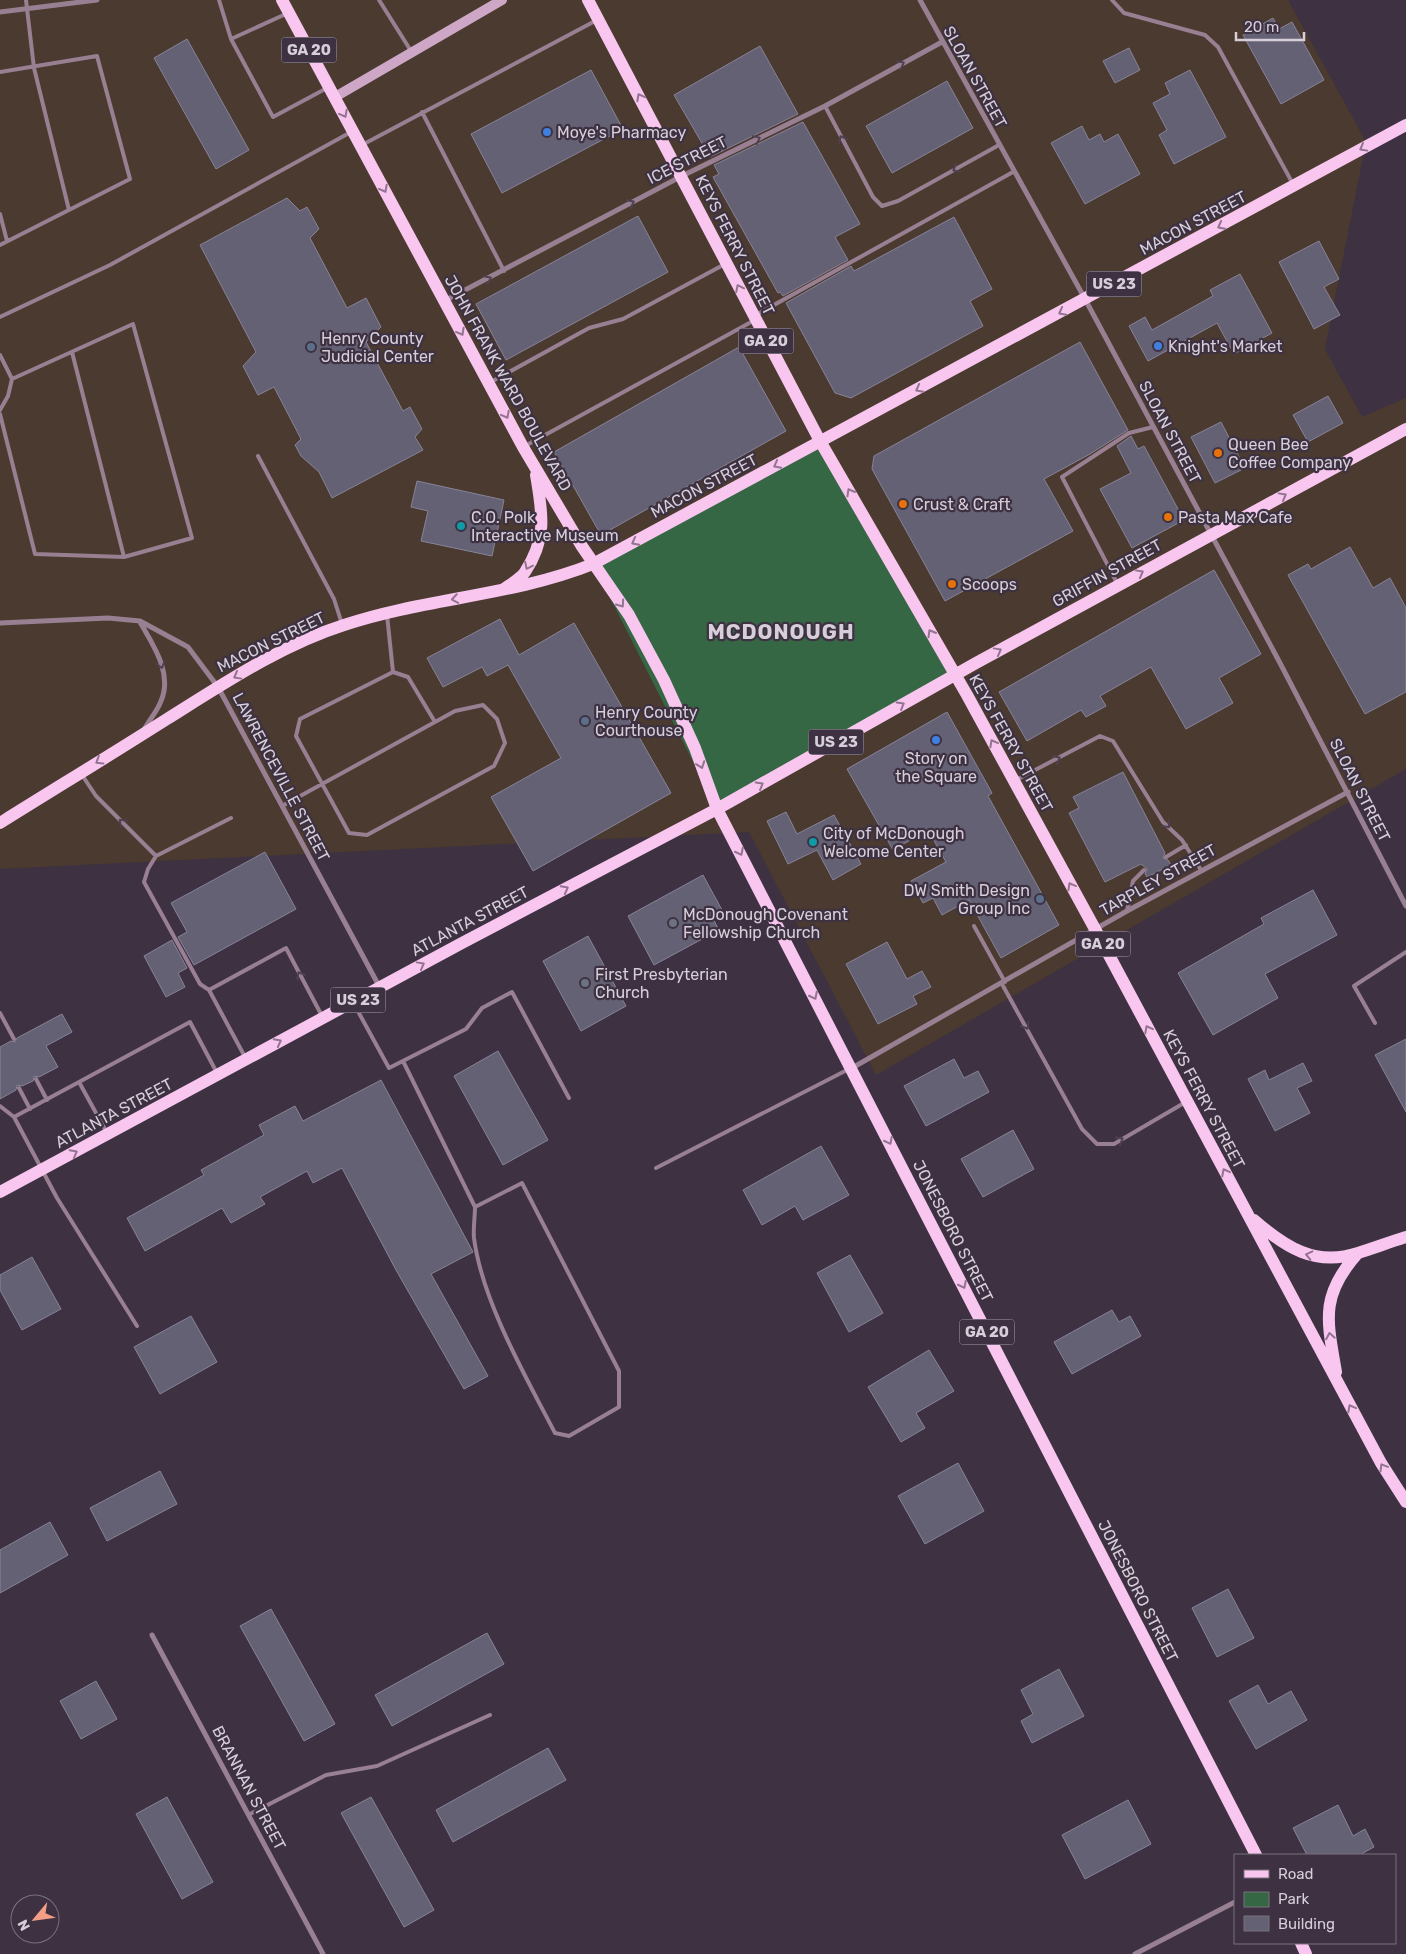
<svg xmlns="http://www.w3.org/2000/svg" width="1406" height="1954" font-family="Rubik,sans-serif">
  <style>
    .commercial { fill: #4b3a2f }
    .green { fill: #366744 }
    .building { fill: #646175; stroke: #878399 }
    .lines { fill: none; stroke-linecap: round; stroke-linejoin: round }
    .lane { stroke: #987f92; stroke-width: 4 }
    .street { stroke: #987f92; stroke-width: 5 }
    .secondary { stroke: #cea7c7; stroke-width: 10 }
    .primary { stroke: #f9c6ef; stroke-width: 12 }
    .oneway { stroke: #4f4152 }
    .oneway2 { stroke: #927490 }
    .shop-dot { fill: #3f7fe0; stroke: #3d3142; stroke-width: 2 }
    .service-dot { fill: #5c6f8a; stroke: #3d3142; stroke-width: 2 }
    .food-dot { fill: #e8710a; stroke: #3d3142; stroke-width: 2 }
    .culture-dot { fill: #0f9aa8; stroke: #3d3142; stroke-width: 2 }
    .worship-dot { fill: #6b7280; stroke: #3d3142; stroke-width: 2 }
    .labels { text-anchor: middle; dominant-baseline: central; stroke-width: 4.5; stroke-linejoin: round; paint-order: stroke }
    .shield { fill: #3d3142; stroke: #a89fac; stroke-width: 1 }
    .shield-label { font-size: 15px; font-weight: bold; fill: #d6ced9 }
    .street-label { font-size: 16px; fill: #d6ced9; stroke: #3d3142 }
    .poi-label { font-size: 16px; fill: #d6ced9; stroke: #3d3142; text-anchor: start }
    .district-label { font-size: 21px; font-weight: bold; letter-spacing: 1px; fill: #d6ced9; stroke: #3d3142 }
  </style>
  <rect width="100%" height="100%" fill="#3d3142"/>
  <!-- commercial -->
  <path class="commercial" d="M 0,0 L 1288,0 L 1366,142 L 1325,349 L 1362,417 L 1406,398 L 1406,769 L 876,1075 L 749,832 L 0,869 Z"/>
  <!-- green -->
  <path class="green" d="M 820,441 L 955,675 L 717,809 L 593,564 Z"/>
  <!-- building -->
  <path class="building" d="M 1273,18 L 1279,29 L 1292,22 L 1324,80 L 1281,104 L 1243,35 Z
    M 187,39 L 249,150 L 216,169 L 154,58 Z
    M 760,46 L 798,114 L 710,157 L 674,95 Z
    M 1129,48 L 1140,70 L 1115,83 L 1103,61 Z
    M 591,70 L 623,129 L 502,193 L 471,134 Z
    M 1190,70 L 1226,137 L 1174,164 L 1159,135 L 1167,130 L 1153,103 L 1170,94 L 1165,83 Z
    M 947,81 L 973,128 L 892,173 L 866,126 Z
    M 803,122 L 860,224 L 835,237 L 848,260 L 783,296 L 780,292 L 778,293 L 713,177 L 719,174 L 714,165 Z
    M 1082,126 L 1089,140 L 1100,134 L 1104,142 L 1118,134 L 1140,174 L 1085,204 L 1051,143 Z
    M 287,198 L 300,211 L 307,207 L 319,229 L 310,238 L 347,308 L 366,298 L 381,327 L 366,342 L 403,411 L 410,407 L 422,429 L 415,437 L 423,450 L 332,498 L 319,472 L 301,456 L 295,445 L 301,439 L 274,387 L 258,395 L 243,366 L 256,352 L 200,245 Z
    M 638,216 L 668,272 L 506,360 L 476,304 Z
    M 954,217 L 992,289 L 970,301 L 983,326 L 851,398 L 835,393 L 786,303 L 851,266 L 854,271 Z
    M 1319,241 L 1339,279 L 1324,287 L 1340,315 L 1314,329 L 1279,262 Z
    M 1240,274 L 1272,333 L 1234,354 L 1217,323 L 1148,361 L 1129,326 L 1145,317 L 1152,330 L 1213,296 L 1210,290 Z
    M 1080,342 L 1128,430 L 1090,454 L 1044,479 L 1073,531 L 945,601 L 872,469 L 874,456 Z
    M 739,347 L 786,431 L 601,535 L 554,452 Z
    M 1328,396 L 1343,423 L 1308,442 L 1293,415 Z
    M 1221,422 L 1245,468 L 1215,483 L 1191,437 Z
    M 1131,436 L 1138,449 L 1144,446 L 1184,520 L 1132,548 L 1100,489 L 1131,473 L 1117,446 Z
    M 417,481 L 504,500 L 492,556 L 421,541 L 428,511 L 411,507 Z
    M 1350,547 L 1373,588 L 1390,578 L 1406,608 L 1406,692 L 1365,714 L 1288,575 L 1308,564 L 1311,569 Z
    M 1214,570 L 1261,654 L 1219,678 L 1233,703 L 1186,729 L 1151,667 L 1100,696 L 1106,706 L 1086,717 L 1081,710 L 1027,741 L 999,692 Z
    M 500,619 L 519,655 L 574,623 L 671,793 L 533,871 L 491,797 L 561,758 L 508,665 L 487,676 L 482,667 L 443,687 L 427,658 Z
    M 947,712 L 992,793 L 988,796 L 1059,925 L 1001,958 L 969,900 L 942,915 L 933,898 L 923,903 L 911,881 L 946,862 L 928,830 L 893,850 L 847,769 Z
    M 1123,772 L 1165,853 L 1163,858 L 1168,860 L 1171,865 L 1147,877 L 1145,874 L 1147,869 L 1141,864 L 1105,882 L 1069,813 L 1079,808 L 1073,797 Z
    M 786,812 L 797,834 L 834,815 L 861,864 L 833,880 L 817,850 L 788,864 L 767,821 Z
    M 265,852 L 296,909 L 194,965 L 178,937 L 187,932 L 171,903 Z
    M 703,875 L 722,910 L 711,915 L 719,930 L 654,965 L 628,916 Z
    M 1313,890 L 1337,935 L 1265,974 L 1278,998 L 1213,1035 L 1178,973 L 1264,924 L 1261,918 Z
    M 588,936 L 626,1006 L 581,1031 L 543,961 Z
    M 172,940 L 187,968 L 178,973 L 185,987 L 166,997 L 144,956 Z
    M 887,942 L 907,979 L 922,971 L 931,987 L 913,996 L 917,1004 L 878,1024 L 846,964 Z
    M 62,1014 L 72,1032 L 46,1046 L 58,1067 L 39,1077 L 34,1076 L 33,1081 L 22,1086 L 17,1085 L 16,1090 L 0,1099 L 0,1047 L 11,1041 L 15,1042 L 17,1038 Z
    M 1406,1039 L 1406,1112 L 1375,1055 Z
    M 498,1051 L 548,1140 L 503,1165 L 454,1076 Z
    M 954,1059 L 964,1078 L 978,1071 L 989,1092 L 926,1126 L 904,1086 Z
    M 1303,1063 L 1312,1081 L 1297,1088 L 1310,1113 L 1275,1131 L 1248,1079 L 1265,1070 L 1269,1080 Z
    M 381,1080 L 473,1252 L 431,1274 L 488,1376 L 464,1389 L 396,1270 L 342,1168 L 313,1183 L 307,1171 L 260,1197 L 265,1204 L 231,1223 L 222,1208 L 145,1251 L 127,1218 L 204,1175 L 201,1170 L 264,1135 L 259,1125 L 295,1106 L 303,1121 Z
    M 1013,1130 L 1034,1169 L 983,1197 L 961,1159 Z
    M 821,1146 L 849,1195 L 803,1220 L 795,1206 L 762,1225 L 743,1190 Z
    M 850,1255 L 883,1313 L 849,1332 L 817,1273 Z
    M 32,1257 L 61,1309 L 22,1330 L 0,1290 L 0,1275 Z
    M 1112,1310 L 1119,1322 L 1130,1316 L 1141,1336 L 1072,1374 L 1054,1342 Z
    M 191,1316 L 217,1362 L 160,1394 L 134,1347 Z
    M 929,1350 L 954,1391 L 916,1413 L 925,1428 L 901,1442 L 868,1387 Z
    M 958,1463 L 984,1511 L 925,1544 L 898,1496 Z
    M 160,1471 L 177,1504 L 107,1541 L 90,1508 Z
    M 50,1522 L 68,1555 L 0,1593 L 0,1550 Z
    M 1228,1589 L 1254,1638 L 1217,1657 L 1192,1608 Z
    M 271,1609 L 335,1724 L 304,1741 L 240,1626 Z
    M 487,1633 L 504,1664 L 392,1726 L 375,1695 Z
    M 1059,1669 L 1084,1716 L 1032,1743 L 1021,1721 L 1033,1714 L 1021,1690 Z
    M 96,1681 L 117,1719 L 81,1739 L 60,1701 Z
    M 1258,1685 L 1268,1704 L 1291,1691 L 1307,1720 L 1256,1749 L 1229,1701 Z
    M 548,1748 L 566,1780 L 453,1842 L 436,1810 Z
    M 167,1797 L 213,1882 L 182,1899 L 136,1814 Z
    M 371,1797 L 434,1910 L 404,1927 L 341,1813 Z
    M 1128,1800 L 1151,1844 L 1085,1879 L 1062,1835 Z
    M 1338,1805 L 1353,1836 L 1365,1829 L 1374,1847 L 1363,1853 L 1364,1855 L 1307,1855 L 1293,1828 Z"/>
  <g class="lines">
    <!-- lane -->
    <path class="lane" d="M 26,0 L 34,68 L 69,210
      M 219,0 L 231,39 L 273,117 L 327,88
      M 379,0 L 411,51
      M 1112,0 L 1124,13 L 1205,35 L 1218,47 L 1293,184
      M 231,39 L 288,13
      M 0,72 L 97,56 L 130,179 L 0,245
      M 825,106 L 873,197 L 882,206 L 898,201 L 999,145
      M 422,112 L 504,271
      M 362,145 L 597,20
      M 0,214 L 7,241
      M 756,315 L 1013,172
      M 0,317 L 110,265 L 351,132
      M 72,352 L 124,557
      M 0,355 L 12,379 L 133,324 L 192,538 L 124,557 L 35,554 L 0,414
      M 491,382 L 589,328 L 623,319 L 725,264
      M 0,410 L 8,396 L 12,379
      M 525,446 L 753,321
      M 258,456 L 334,599 L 342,624
      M 1117,583 L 1062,477 L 1129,433 L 1153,427
      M 387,615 L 393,672
      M 82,775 L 96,796 L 156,856
      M 1016,780 L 1100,736 L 1113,741 L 1163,822 L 1182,840 L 1201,870
      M 282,806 L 455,711 L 483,705 L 497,719 L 505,743 L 494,766 L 367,835 L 349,833 L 296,736 L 300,719 L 393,672 L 408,677 L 435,722
      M 1166,857 L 1186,845
      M 1127,911 L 1133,881 L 1144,870
      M 974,926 L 1005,982
      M 1002,984 L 1082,1129 L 1097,1144 L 1114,1144 L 1184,1103
      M 209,990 L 200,984 L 144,882 L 148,869 L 156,856 L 231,818
      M 354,1004 L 389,1068 L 466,1029 L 482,1008 L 512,992 L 569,1098
      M 0,1013 L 14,1039
      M 1375,1023 L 1354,986 L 1406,952
      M 245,1057 L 209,990 L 286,948 L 322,1016
      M 403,1061 L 475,1207 L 522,1183 L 619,1371 L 619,1407 L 569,1436 L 555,1433 C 526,1377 482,1301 474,1238 C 473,1228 475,1217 475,1207
      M 36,1079 L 47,1100
      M 79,1082 L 14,1117 L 57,1198 L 137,1326
      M 19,1088 L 30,1109
      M 0,1106 L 14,1117
      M 107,1133 L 79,1082 L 190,1022 L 217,1073
      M 656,1168 L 849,1069
      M 250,1814 L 326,1775 L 377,1766 L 490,1715"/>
    <!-- street -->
    <path class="street" d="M 920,0 L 1085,299 L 1280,663 L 1406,906
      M 0,12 L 97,0
      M 446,300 L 682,176 L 825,106 L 942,42
      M 140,622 C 153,645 173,673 161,701 C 158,710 150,719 145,728
      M 0,623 L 108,618 L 140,621 L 188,647 L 218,687 L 379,986
      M 852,1068 L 1127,911 L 1348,792
      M 152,1635 L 323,1954
      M 1135,1954 L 1235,1902"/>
    <!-- secondary -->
    <path class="secondary" d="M 335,97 L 502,0"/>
    <!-- primary -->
    <path class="primary" d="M 282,0 L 523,447 L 581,545 L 629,615 L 664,680 L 695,748 L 717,809 L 1256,1855
      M 588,0 L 820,441 L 967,695 L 1095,929 L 1381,1463 L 1406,1502
      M 504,589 C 511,584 521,578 525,572 C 548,537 542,512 536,475
      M 0,823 C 56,788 112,754 167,719 C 223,684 281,645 344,625 C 425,598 513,596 593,564 L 1406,125
      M 0,1192 L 462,943 L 717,809 L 976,663 L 1406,429
      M 1254,1220 C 1285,1247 1315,1267 1358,1253 C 1374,1248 1390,1242 1406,1237
      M 1336,1372 C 1327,1320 1320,1296 1357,1254
      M 1301,1943 L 1306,1954"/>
  </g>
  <!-- one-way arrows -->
  <defs><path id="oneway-chevron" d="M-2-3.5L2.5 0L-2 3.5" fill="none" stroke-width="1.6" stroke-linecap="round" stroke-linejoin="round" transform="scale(1.25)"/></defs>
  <g class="oneway">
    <use href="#oneway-chevron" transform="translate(901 64) rotate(-29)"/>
    <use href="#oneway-chevron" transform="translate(757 139) rotate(-26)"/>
    <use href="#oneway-chevron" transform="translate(842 139) rotate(-118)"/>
    <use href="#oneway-chevron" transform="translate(956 169) rotate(151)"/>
    <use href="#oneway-chevron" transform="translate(631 203) rotate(-28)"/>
    <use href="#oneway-chevron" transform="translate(488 279) rotate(-27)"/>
    <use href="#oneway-chevron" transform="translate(161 665) rotate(74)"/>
    <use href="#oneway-chevron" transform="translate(1057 759) rotate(-28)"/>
    <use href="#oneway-chevron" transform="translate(122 822) rotate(-135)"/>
    <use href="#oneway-chevron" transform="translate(1167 825) rotate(48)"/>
    <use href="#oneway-chevron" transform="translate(300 975) rotate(-118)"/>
    <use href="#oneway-chevron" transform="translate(1026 1026) rotate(60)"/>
    <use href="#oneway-chevron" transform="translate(1120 1140) rotate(-30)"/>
  </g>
  <g class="oneway2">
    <use href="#oneway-chevron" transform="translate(640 97) rotate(-118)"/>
    <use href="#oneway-chevron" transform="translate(344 114) rotate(62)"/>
    <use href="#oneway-chevron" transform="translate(1363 148) rotate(151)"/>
    <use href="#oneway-chevron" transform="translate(384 189) rotate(62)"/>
    <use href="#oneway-chevron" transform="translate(1221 226) rotate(152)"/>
    <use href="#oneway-chevron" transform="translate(739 288) rotate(-116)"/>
    <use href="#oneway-chevron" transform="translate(1062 312) rotate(152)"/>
    <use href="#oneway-chevron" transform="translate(461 332) rotate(61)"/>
    <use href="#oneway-chevron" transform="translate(919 389) rotate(152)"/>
    <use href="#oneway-chevron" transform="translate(506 415) rotate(62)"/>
    <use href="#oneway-chevron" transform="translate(777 465) rotate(152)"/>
    <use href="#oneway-chevron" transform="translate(850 492) rotate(-120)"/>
    <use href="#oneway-chevron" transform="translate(1283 496) rotate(-29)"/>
    <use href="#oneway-chevron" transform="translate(635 542) rotate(152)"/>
    <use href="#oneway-chevron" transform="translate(528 566) rotate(116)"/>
    <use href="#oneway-chevron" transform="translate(1140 573) rotate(-29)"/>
    <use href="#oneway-chevron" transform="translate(455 599) rotate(170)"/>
    <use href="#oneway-chevron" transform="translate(621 604) rotate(55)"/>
    <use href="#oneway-chevron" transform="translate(931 633) rotate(-120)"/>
    <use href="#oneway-chevron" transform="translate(998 651) rotate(-29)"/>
    <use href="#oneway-chevron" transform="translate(237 676) rotate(151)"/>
    <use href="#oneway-chevron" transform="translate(901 705) rotate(-30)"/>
    <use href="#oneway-chevron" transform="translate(993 743) rotate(-119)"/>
    <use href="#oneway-chevron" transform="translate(99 761) rotate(148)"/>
    <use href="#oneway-chevron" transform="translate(701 765) rotate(70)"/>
    <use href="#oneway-chevron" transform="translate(760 785) rotate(-30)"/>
    <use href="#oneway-chevron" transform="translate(740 852) rotate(63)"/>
    <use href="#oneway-chevron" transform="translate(1071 886) rotate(-119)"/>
    <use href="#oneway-chevron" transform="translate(565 889) rotate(-28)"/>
    <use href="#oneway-chevron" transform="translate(421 965) rotate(-29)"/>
    <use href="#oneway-chevron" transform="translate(814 996) rotate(63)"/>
    <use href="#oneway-chevron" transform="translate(1148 1029) rotate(-118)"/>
    <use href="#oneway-chevron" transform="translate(278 1042) rotate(-28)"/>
    <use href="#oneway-chevron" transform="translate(889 1141) rotate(63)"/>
    <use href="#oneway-chevron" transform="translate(74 1153) rotate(-28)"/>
    <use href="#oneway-chevron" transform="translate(1225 1172) rotate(-118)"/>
    <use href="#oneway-chevron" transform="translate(1309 1255) rotate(-167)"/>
    <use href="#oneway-chevron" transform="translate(963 1285) rotate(63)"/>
    <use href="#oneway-chevron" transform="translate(1330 1336) rotate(-100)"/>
    <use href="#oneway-chevron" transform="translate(1351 1408) rotate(-118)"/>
    <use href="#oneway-chevron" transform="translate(1383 1467) rotate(-121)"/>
  </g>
  <!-- markers -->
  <g class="shop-dot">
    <circle cx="547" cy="132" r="5"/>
    <circle cx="1158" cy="346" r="5"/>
    <circle cx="936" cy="740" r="5"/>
  </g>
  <g class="service-dot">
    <circle cx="311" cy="347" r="5"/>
    <circle cx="585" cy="721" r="5"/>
    <circle cx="1040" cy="899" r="5"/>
  </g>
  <g class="food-dot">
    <circle cx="1218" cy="453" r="5"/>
    <circle cx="903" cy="504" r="5"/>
    <circle cx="1168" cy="517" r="5"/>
    <circle cx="952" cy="584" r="5"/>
  </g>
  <g class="culture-dot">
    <circle cx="461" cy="526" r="5"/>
    <circle cx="813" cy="842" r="5"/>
  </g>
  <g class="worship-dot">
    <circle cx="673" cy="923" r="5"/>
    <circle cx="585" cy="983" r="5"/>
  </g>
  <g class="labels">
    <!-- shield labels -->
    <g class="shield">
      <rect x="281.5" y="37.5" width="55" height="25" rx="4"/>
      <rect x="1086.5" y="271.5" width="55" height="25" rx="4"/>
      <rect x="738.5" y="328.5" width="55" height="25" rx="4"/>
      <rect x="808.5" y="729.5" width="55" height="25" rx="4"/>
      <rect x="1075.5" y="931.5" width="55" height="25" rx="4"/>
      <rect x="330.5" y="987.5" width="55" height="25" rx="4"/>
      <rect x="959.5" y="1319.5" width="55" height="25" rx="4"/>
    </g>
    <g class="shield-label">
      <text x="309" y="50">GA 20</text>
      <text x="1114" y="284">US 23</text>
      <text x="766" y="341">GA 20</text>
      <text x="836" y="742">US 23</text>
      <text x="1103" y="944">GA 20</text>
      <text x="358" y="1000">US 23</text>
      <text x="987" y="1332">GA 20</text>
    </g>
    <!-- street labels -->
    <g class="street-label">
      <text transform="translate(975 77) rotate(61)">SLOAN STREET</text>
      <text transform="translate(687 160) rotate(-27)">ICE STREET</text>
      <text transform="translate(1193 223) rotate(-28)">MACON STREET</text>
      <text transform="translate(735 245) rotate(63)">KEYS FERRY STREET</text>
      <text transform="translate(508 383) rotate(61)">JOHN FRANK WARD BOULEVARD</text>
      <text transform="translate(1170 432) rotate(62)">SLOAN STREET</text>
      <text transform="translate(704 486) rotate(-28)">MACON STREET</text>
      <text transform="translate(1107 573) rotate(-29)">GRIFFIN STREET</text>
      <text transform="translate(271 642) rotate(-26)">MACON STREET</text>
      <text transform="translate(1011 743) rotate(61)">KEYS FERRY STREET</text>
      <text transform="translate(281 777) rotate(62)">LAWRENCEVILLE STREET</text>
      <text transform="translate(1360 790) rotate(63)">SLOAN STREET</text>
      <text transform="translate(1158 880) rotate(-29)">TARPLEY STREET</text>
      <text transform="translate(470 921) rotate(-28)">ATLANTA STREET</text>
      <text transform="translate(1204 1099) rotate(62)">KEYS FERRY STREET</text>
      <text transform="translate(114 1113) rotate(-28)">ATLANTA STREET</text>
      <text transform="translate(953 1231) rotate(63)">JONESBORO STREET</text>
      <text transform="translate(1138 1591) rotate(63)">JONESBORO STREET</text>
      <text transform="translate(249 1788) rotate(62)">BRANNAN STREET</text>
    </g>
    <!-- poi labels -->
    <g class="poi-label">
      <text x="557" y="132">Moye's Pharmacy</text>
      <text x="321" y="338">Henry County<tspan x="321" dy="18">Judicial Center</tspan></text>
      <text x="1168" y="346">Knight's Market</text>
      <text x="1228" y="444">Queen Bee<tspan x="1228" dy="18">Coffee Company</tspan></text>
      <text x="913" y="504">Crust &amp; Craft</text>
      <text x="471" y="517">C.O. Polk<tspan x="471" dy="18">Interactive Museum</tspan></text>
      <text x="1178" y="517">Pasta Max Cafe</text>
      <text x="962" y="584">Scoops</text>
      <text x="595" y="712">Henry County<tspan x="595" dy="18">Courthouse</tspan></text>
      <text x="936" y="758" text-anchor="middle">Story on<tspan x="936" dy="18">the Square</tspan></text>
      <text x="823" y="833">City of McDonough<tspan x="823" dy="18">Welcome Center</tspan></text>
      <text x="1030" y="890" text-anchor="end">DW Smith Design<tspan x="1030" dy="18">Group Inc</tspan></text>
      <text x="683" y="914">McDonough Covenant<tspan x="683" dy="18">Fellowship Church</tspan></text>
      <text x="595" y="974">First Presbyterian<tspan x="595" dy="18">Church</tspan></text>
    </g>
    <!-- district labels -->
    <g class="district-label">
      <text x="781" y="631">MCDONOUGH</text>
    </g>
  </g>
  <!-- legend -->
  <rect x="1234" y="1854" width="162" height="90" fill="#3d3142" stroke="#7a707e"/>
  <rect x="1244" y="1870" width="25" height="8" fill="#f9c6ef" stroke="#7a707e"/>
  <text x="1278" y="1879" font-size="15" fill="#d6ced9">Road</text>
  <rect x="1244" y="1892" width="25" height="15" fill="#366744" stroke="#7a707e"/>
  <text x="1278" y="1904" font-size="15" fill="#d6ced9">Park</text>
  <rect x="1244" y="1916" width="25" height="15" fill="#646175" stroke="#7a707e"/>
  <text x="1278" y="1929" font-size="15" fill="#d6ced9">Building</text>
  <!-- north arrow -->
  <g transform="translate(35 1919) rotate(241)"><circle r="24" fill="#3d3142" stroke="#7a707e"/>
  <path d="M0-4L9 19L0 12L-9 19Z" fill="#f49e86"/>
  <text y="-8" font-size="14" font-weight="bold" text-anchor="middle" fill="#d6ced9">N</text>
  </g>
  <!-- scale -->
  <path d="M1236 32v8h68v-8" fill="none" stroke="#d6ced9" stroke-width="2.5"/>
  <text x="1244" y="32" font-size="15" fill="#d6ced9" stroke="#3d3142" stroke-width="4" paint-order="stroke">20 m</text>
</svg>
